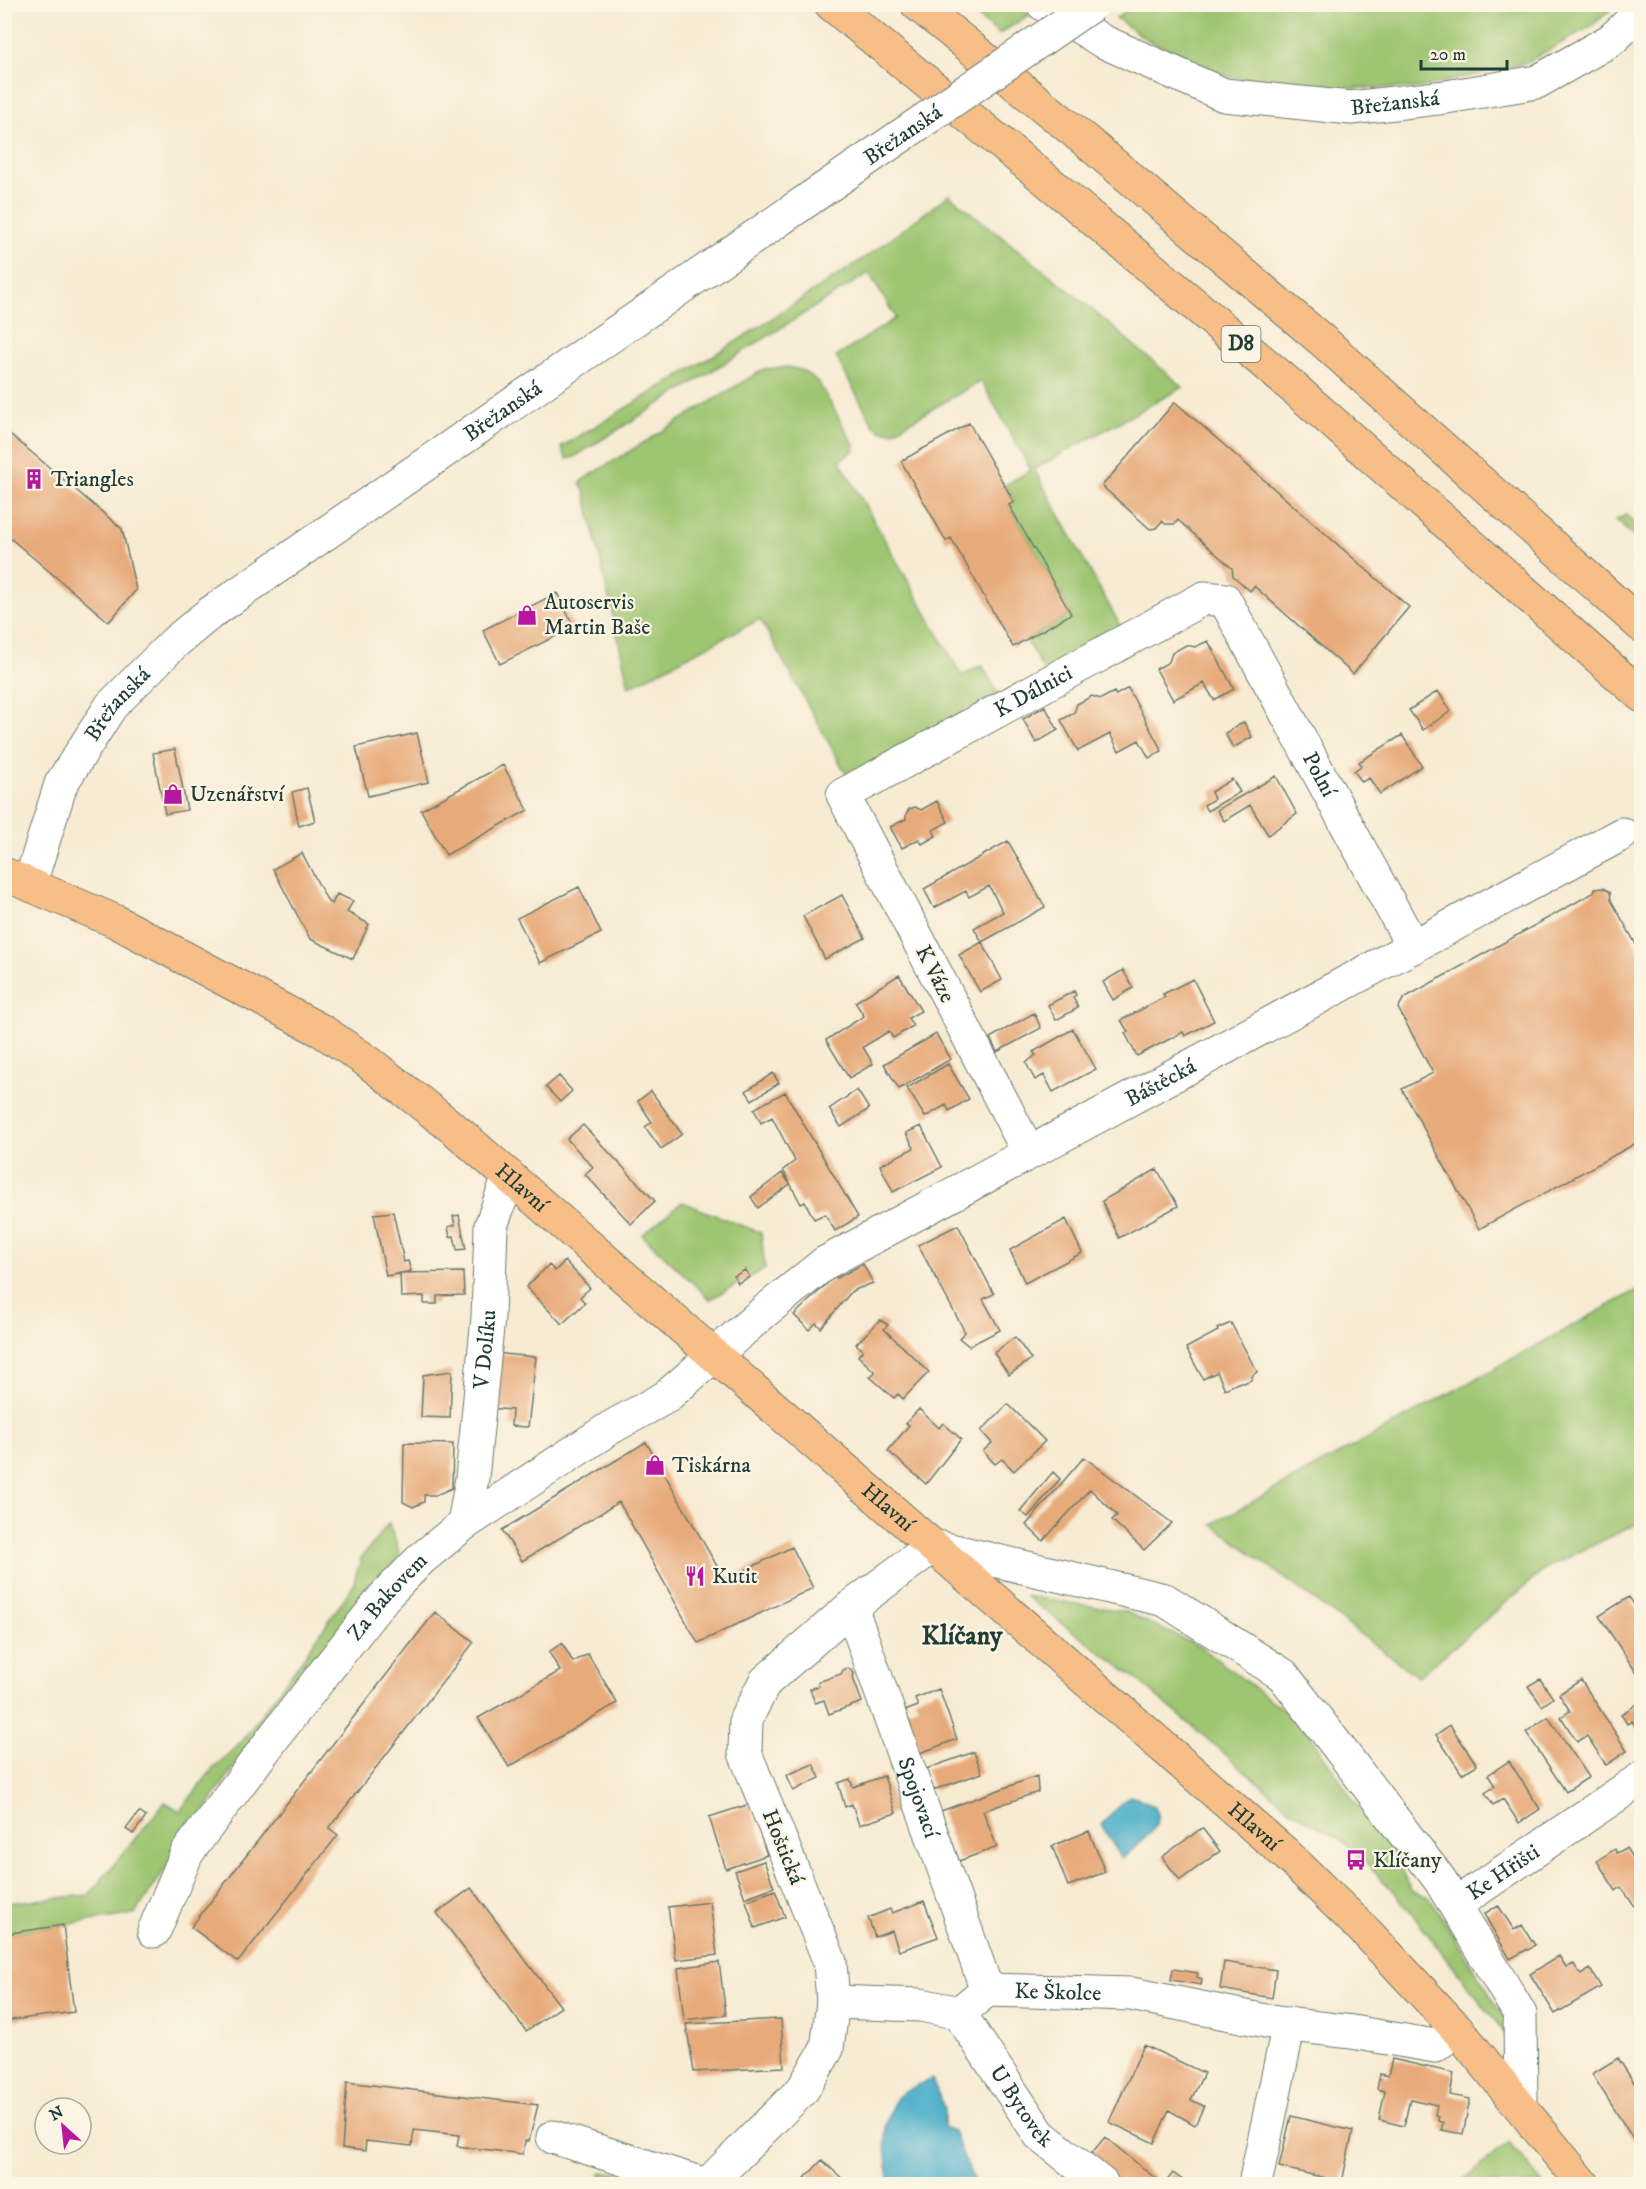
<svg xmlns="http://www.w3.org/2000/svg" width="1646" height="2189" font-family="'IM FELL DW Pica',serif">
  <style>
    .green { fill: #9ec571; stroke: #5e8152; stroke-width: 1.5 }
    .water { fill: #4cafcb; stroke: #367680; stroke-width: 1.5 }
    .building { fill: #e7aa7a }
    .lines { fill: none; stroke-linecap: round; stroke-linejoin: round }
    .minor-casing { stroke: #6b7a6c; stroke-width: 35 }
    .major-casing { stroke: #6b7a6c; stroke-width: 35 }
    .highway-casing { stroke: #6b7a6c; stroke-width: 35 }
    .minor { stroke: #fff; stroke-width: 33 }
    .major { stroke: #f7be88; stroke-width: 33 }
    .highway { stroke: #f7be88; stroke-width: 33 }
    .minor-bridge-casing { stroke: #6b7a6c; stroke-width: 35; stroke-linecap: butt }
    .minor-bridge { stroke: #fff; stroke-width: 33 }
    .labels { text-anchor: middle; dominant-baseline: central; stroke-width: 4.5; stroke-linejoin: round; paint-order: stroke }
    .shield { fill: #fcf5e5; stroke: #617469; stroke-width: 1.5 }
    .shield-label { font-size: 21px; font-weight: bold; fill: #1f3d34 }
    .street-label { font-size: 22px; fill: #1f3d34; stroke: #fcf5e5 }
    .poi-label { font-size: 22px; fill: #1f3d34; stroke: #fcf5e5; text-anchor: start }
    .quarter-label { font-size: 26px; font-weight: bold; fill: #1f3d34; stroke: #fcf5e5 }
  </style>
  <rect width="100%" height="100%" fill="#fcf5e5"/>
  <filter id="ink" filterUnits="userSpaceOnUse"><feTurbulence type="fractalNoise" baseFrequency=".0167" numOctaves="2"/><feDisplacementMap in="SourceGraphic" scale="12" xChannelSelector="R" yChannelSelector="G"/><feConvolveMatrix kernelMatrix="1 2 1 2 8 2 1 2 1" color-interpolation-filters="sRGB"/></filter>
  <filter id="wash" filterUnits="userSpaceOnUse"><feTurbulence type="fractalNoise" baseFrequency=".008" numOctaves="4" result="noise"/><feDisplacementMap in="SourceGraphic" scale="24" xChannelSelector="R" yChannelSelector="G"/><feGaussianBlur stdDeviation="1.35" result="paint"/><feColorMatrix in="noise" values="0 0 0 0 0 0 0 0 0 0 0 0 0 0 0 0 0 1.4 0 .05"/><feComposite in="paint" operator="in"/></filter>
  <g filter="url(#wash)">
    <rect width="100%" height="100%" fill="#f7ebd3"/>
    <!-- green -->
    <path class="green" d="M 1136,4 L 1616,5 L 1593,25 L 1526,63 L 1419,88 L 1325,88 L 1229,77 L 1146,39 L 1116,18 Z
      M 964,5 L 1016,5 L 1029,15 L 999,34 Z
      M 949,195 L 1076,296 L 1183,387 L 1034,469 L 1122,629 L 1045,673 L 1026,640 L 1071,614 L 1009,505 L 1014,502 L 1005,485 L 1031,470 L 981,381 L 892,432 L 879,430 L 874,426 L 836,357 L 896,318 L 869,273 L 574,457 L 567,459 L 561,447 L 734,343 L 869,255 Z
      M 788,367 L 803,371 L 819,383 L 854,445 L 855,450 L 840,461 L 962,676 L 982,665 L 998,693 L 850,781 L 760,619 L 629,687 L 585,492 L 580,484 L 584,479 L 764,369 Z
      M 1626,515 L 1641,530 L 1641,544 L 1616,520 Z
      M 682,1202 L 761,1233 L 765,1269 L 710,1299 L 642,1235 Z
      M 1641,1288 L 1641,1522 L 1548,1567 L 1418,1677 L 1212,1524 Z
      M 389,1523 L 402,1561 L 259,1730 L 135,1914 L 5,1934 L 4,1903 L 89,1895 L 165,1802 L 180,1811 L 212,1770 L 241,1742 L 301,1661 L 353,1586 L 361,1558 Z
      M 1025,1596 L 1124,1611 L 1202,1648 L 1303,1725 L 1367,1820 L 1397,1856 L 1411,1891 L 1429,1897 L 1511,2028 L 1508,2037 L 1397,1895 L 1347,1844 L 1291,1810 L 1133,1676 Z
      M 1509,2142 L 1544,2184 L 1459,2184 Z
      M 602,2172 L 631,2174 L 652,2184 L 596,2184 Z"/>
    <!-- water -->
    <path class="water" d="M 1130,1796 C 1186,1811 1145,1838 1122,1859 L 1101,1825 L 1120,1804 Z
      M 932,2079 L 944,2108 L 944,2127 L 953,2131 L 975,2184 L 890,2184 C 885,2156 879,2121 898,2097 C 905,2089 922,2084 932,2079 Z"/>
    <g id="blocks">
      <!-- building -->
      <path class="building" d="M 1175,402 L 1409,607 L 1353,674 L 1254,586 L 1250,591 L 1233,576 L 1232,568 L 1178,520 L 1175,524 L 1165,524 L 1162,521 L 1156,528 L 1150,529 L 1102,486 Z
        M 969,423 L 1014,502 L 1009,505 L 1071,614 L 1013,647 L 951,538 L 946,541 L 901,461 Z
        M 4,429 L 122,529 L 136,590 L 109,622 L 4,533 Z
        M 557,593 L 574,627 L 500,664 L 483,630 Z
        M 1208,641 L 1234,689 L 1214,700 L 1204,683 L 1173,700 L 1156,669 L 1169,662 L 1172,653 L 1186,645 L 1195,647 Z
        M 1128,688 L 1162,751 L 1149,758 L 1139,740 L 1119,751 L 1110,734 L 1078,751 L 1061,720 L 1074,713 L 1077,704 L 1092,696 L 1101,699 L 1114,692 L 1116,695 Z
        M 1438,691 L 1451,711 L 1423,730 L 1409,710 Z
        M 1045,706 L 1058,730 L 1036,743 L 1023,719 Z
        M 1244,722 L 1252,737 L 1233,748 L 1225,733 Z
        M 417,733 L 429,782 L 368,796 L 356,747 Z
        M 1402,735 L 1422,766 L 1380,794 L 1369,778 L 1362,782 L 1354,771 L 1361,766 L 1359,762 Z
        M 175,749 L 187,810 L 165,814 L 153,753 Z
        M 503,765 L 528,810 L 446,855 L 421,810 Z
        M 1276,776 L 1297,814 L 1268,835 L 1250,805 L 1224,821 L 1217,810 Z
        M 1232,779 L 1240,792 L 1207,811 L 1204,805 L 1214,799 L 1211,792 Z
        M 307,788 L 315,821 L 299,826 L 292,792 Z
        M 937,801 L 948,822 L 933,830 L 936,836 L 922,844 L 919,839 L 902,848 L 890,827 L 906,819 L 906,814 L 909,809 L 915,807 L 921,810 Z
        M 1008,841 L 1045,907 L 982,942 L 974,928 L 1003,912 L 989,886 L 969,897 L 966,891 L 934,908 L 924,889 Z
        M 302,853 L 328,902 L 332,904 L 337,894 L 353,901 L 347,912 L 369,924 L 353,959 L 310,939 L 273,869 Z
        M 579,887 L 601,933 L 540,963 L 517,918 Z
        M 1603,888 L 1610,892 L 1611,900 L 1642,955 L 1642,1140 L 1479,1229 L 1402,1089 L 1433,1073 L 1398,1008 L 1404,998 L 1593,893 L 1595,889 Z
        M 842,895 L 865,938 L 825,959 L 803,916 Z
        M 982,942 L 1002,980 L 980,992 L 959,955 Z
        M 1123,970 L 1133,988 L 1113,1000 L 1103,982 Z
        M 899,975 L 921,1011 L 908,1018 L 913,1026 L 893,1038 L 889,1031 L 863,1047 L 873,1064 L 849,1078 L 826,1040 L 864,1016 L 855,1002 Z
        M 1193,979 L 1214,1021 L 1185,1036 L 1183,1032 L 1137,1056 L 1125,1033 L 1128,1032 L 1121,1020 L 1165,997 L 1163,994 Z
        M 1074,991 L 1076,995 L 1073,997 L 1078,1008 L 1056,1020 L 1048,1005 Z
        M 1034,1013 L 1041,1028 L 997,1052 L 990,1038 Z
        M 1073,1029 L 1096,1069 L 1053,1092 L 1044,1075 L 1035,1080 L 1026,1063 L 1036,1055 L 1033,1052 Z
        M 936,1034 L 951,1059 L 899,1089 L 884,1064 Z
        M 948,1064 L 969,1099 L 949,1111 L 946,1105 L 925,1117 L 907,1088 Z
        M 773,1073 L 779,1083 L 752,1100 L 746,1091 Z
        M 559,1076 L 572,1091 L 560,1102 L 546,1087 Z
        M 857,1090 L 869,1109 L 841,1127 L 829,1109 Z
        M 651,1091 L 682,1134 L 661,1149 L 645,1127 L 652,1122 L 638,1101 Z
        M 785,1092 L 858,1217 L 835,1231 L 825,1214 L 814,1219 L 805,1202 L 801,1204 L 783,1170 L 795,1161 L 772,1117 L 761,1123 L 754,1109 Z
        M 583,1125 L 655,1201 L 631,1224 L 585,1174 L 593,1167 L 567,1139 Z
        M 921,1126 L 942,1167 L 893,1192 L 880,1165 L 914,1148 L 906,1133 Z
        M 1157,1169 L 1178,1206 L 1119,1238 L 1102,1201 Z
        M 782,1173 L 790,1184 L 758,1208 L 751,1197 Z
        M 393,1212 L 404,1262 L 408,1261 L 411,1271 L 386,1276 L 374,1214 Z
        M 459,1215 L 466,1249 L 457,1250 L 454,1236 L 450,1237 L 448,1227 L 455,1225 L 453,1216 Z
        M 1066,1219 L 1082,1253 L 1025,1283 L 1010,1250 Z
        M 958,1225 L 994,1294 L 983,1299 L 1000,1330 L 969,1346 L 959,1338 L 965,1332 L 918,1245 Z
        M 565,1261 L 590,1288 L 580,1297 L 585,1303 L 562,1324 L 526,1287 L 549,1265 L 555,1271 Z
        M 863,1264 L 873,1283 L 852,1291 L 821,1328 L 816,1323 L 809,1330 L 794,1315 L 835,1276 L 837,1278 Z
        M 745,1270 L 750,1277 L 738,1283 L 734,1276 Z
        M 463,1272 L 464,1295 L 437,1296 L 437,1304 L 424,1304 L 424,1296 L 401,1297 L 400,1273 Z
        M 880,1320 L 888,1325 L 884,1329 L 929,1372 L 903,1399 L 898,1394 L 894,1398 L 870,1377 L 875,1372 L 858,1356 L 863,1350 L 856,1344 Z
        M 1231,1323 L 1257,1372 L 1253,1375 L 1251,1380 L 1244,1383 L 1240,1382 L 1225,1389 L 1217,1372 L 1203,1379 L 1186,1348 L 1218,1331 L 1217,1329 Z
        M 1015,1337 L 1031,1359 L 1009,1375 L 994,1353 Z
        M 494,1353 L 536,1357 L 528,1427 L 511,1426 L 512,1410 L 489,1408 Z
        M 452,1371 L 450,1418 L 421,1417 L 423,1375 Z
        M 1008,1404 L 1045,1441 L 1014,1471 L 1002,1459 L 995,1464 L 983,1451 L 992,1443 L 981,1431 Z
        M 919,1409 L 939,1428 L 943,1423 L 961,1439 L 926,1484 L 888,1451 L 909,1425 L 906,1423 Z
        M 646,1442 L 725,1580 L 792,1547 L 813,1588 L 698,1643 L 619,1502 L 522,1561 L 502,1530 Z
        M 404,1443 L 453,1444 L 452,1488 L 436,1495 L 424,1495 L 424,1502 L 413,1507 L 403,1502 Z
        M 1084,1457 L 1172,1523 L 1144,1550 L 1112,1520 L 1117,1515 L 1090,1489 L 1043,1541 L 1026,1525 Z
        M 1053,1472 L 1060,1479 L 1028,1517 L 1020,1511 Z
        M 1629,1597 L 1642,1616 L 1642,1681 L 1599,1616 Z
        M 435,1612 L 474,1642 L 329,1828 L 338,1835 L 238,1962 L 191,1927 Z
        M 562,1643 L 573,1662 L 588,1654 L 617,1703 L 509,1767 L 478,1718 L 560,1671 L 549,1652 Z
        M 848,1668 L 854,1673 L 853,1678 L 862,1702 L 829,1714 L 824,1700 L 815,1703 L 810,1689 L 819,1686 L 818,1682 L 841,1674 L 843,1670 Z
        M 1540,1679 L 1553,1698 L 1542,1706 L 1528,1686 Z
        M 1581,1680 L 1627,1751 L 1606,1765 L 1587,1736 L 1577,1742 L 1561,1717 L 1570,1711 L 1559,1694 Z
        M 939,1689 L 957,1739 L 920,1753 L 905,1711 L 918,1706 L 915,1698 Z
        M 1642,1701 L 1642,1735 L 1632,1721 L 1627,1724 L 1621,1714 Z
        M 1548,1717 L 1589,1777 L 1566,1792 L 1526,1732 Z
        M 1450,1725 L 1477,1765 L 1462,1774 L 1436,1735 Z
        M 974,1752 L 982,1773 L 933,1790 L 926,1769 Z
        M 1509,1761 L 1540,1809 L 1519,1823 L 1503,1799 L 1493,1805 L 1485,1793 L 1495,1786 L 1488,1775 Z
        M 813,1764 L 820,1778 L 793,1791 L 787,1775 Z
        M 884,1776 L 896,1813 L 859,1825 L 852,1804 L 845,1807 L 838,1783 L 850,1779 L 853,1787 Z
        M 1037,1776 L 1038,1792 L 983,1811 L 997,1847 L 959,1861 L 941,1811 Z
        M 750,1804 L 767,1855 L 726,1869 L 709,1817 Z
        M 139,1812 L 146,1817 L 133,1834 L 126,1829 Z
        M 1202,1828 L 1220,1851 L 1180,1880 L 1162,1857 Z
        M 1089,1831 L 1105,1872 L 1068,1886 L 1052,1846 Z
        M 1626,1848 L 1642,1872 L 1642,1902 L 1634,1906 L 1621,1887 L 1616,1891 L 1597,1861 L 1615,1849 L 1617,1853 Z
        M 764,1861 L 774,1887 L 745,1898 L 735,1871 Z
        M 471,1888 L 561,2007 L 526,2031 L 437,1913 Z
        M 775,1890 L 785,1917 L 755,1928 L 746,1901 Z
        M 924,1901 L 938,1937 L 899,1951 L 892,1931 L 875,1937 L 868,1918 L 890,1909 L 892,1913 Z
        M 710,1902 L 717,1955 L 676,1960 L 668,1907 Z
        M 1498,1905 L 1514,1930 L 1522,1925 L 1535,1945 L 1510,1959 L 1484,1914 Z
        M 63,1925 L 74,2012 L 4,2021 L 4,1934 Z
        M 1559,1956 L 1566,1967 L 1573,1963 L 1581,1975 L 1590,1969 L 1601,1987 L 1555,2014 L 1530,1974 Z
        M 719,1962 L 726,2015 L 684,2020 L 678,1968 Z
        M 1224,1962 L 1276,1970 L 1272,1998 L 1220,1989 Z
        M 1173,1969 L 1198,1973 L 1197,1977 L 1202,1979 L 1201,1985 L 1171,1980 Z
        M 781,2019 L 784,2067 L 694,2072 L 686,2024 Z
        M 1144,2045 L 1204,2073 L 1191,2100 L 1204,2106 L 1195,2125 L 1169,2110 L 1154,2143 L 1109,2122 Z
        M 1618,2058 L 1642,2095 L 1642,2153 L 1592,2074 Z
        M 1392,2059 L 1454,2073 L 1450,2095 L 1470,2099 L 1463,2134 L 1441,2130 L 1443,2123 L 1438,2121 L 1438,2117 L 1435,2116 L 1437,2105 L 1410,2099 L 1404,2126 L 1379,2120 L 1385,2091 L 1377,2089 L 1380,2074 L 1388,2076 Z
        M 347,2082 L 538,2105 L 529,2141 L 525,2141 L 523,2154 L 457,2146 L 459,2135 L 414,2130 L 412,2146 L 366,2141 L 365,2151 L 342,2148 Z
        M 1291,2116 L 1353,2131 L 1342,2182 L 1279,2167 Z
        M 1105,2137 L 1150,2174 L 1164,2184 L 1118,2184 L 1087,2159 Z
        M 822,2160 L 848,2184 L 811,2184 L 805,2178 Z
        M 1173,2173 L 1188,2184 L 1166,2184 L 1165,2183 Z"/>
    </g>
  </g>
  <g filter="url(#ink)">
    <use href="#blocks" fill-opacity="0" stroke="#6b7a6c" stroke-width="1.5"/>
    <g class="lines">
      <!-- minor casing -->
      <g class="minor-casing">
        <g id="minor">
          <path id="s1" d="M 1043,4 L 1102,41 L 1224,95 L 1351,108 L 1446,97 L 1537,82 L 1611,40 L 1642,11"/>
          <path id="s2" d="M 30,883 L 61,784 L 111,706 L 174,643 L 209,614 L 812,197"/>
          <path id="s3" d="M 1029,1153 L 843,795 L 1204,598 L 1225,600 L 1413,947"/>
          <path id="s4" d="M 464,1524 L 472,1478 L 488,1318 L 491,1226 L 509,1176"/>
          <path id="s5" d="M 851,1607 L 987,1990"/>
          <path id="s6" d="M 1456,1904 L 1642,1778"/>
          <path id="s7" d="M 154,1931 L 187,1853 L 277,1733 L 384,1597 L 421,1559 L 464,1524 L 610,1428 L 666,1397 L 765,1311 L 825,1263 L 1622,834"/>
          <path id="s8" d="M 833,2002 L 921,2005 L 959,2013 L 987,1990 L 1131,1994 L 1276,2023 L 1352,2032 L 1435,2046 L 1457,2029"/>
          <path id="s9" d="M 959,2013 L 1040,2135 L 1102,2184"/>
          <path d="M 553,2137 L 703,2184"/>
          <path d="M 708,2184 L 803,2089 L 827,2049 L 833,2002 L 830,1962 L 745,1753 L 746,1719 L 765,1682 L 851,1607 L 933,1546 L 1165,1600 L 1283,1675 L 1440,1880 L 1520,2014 L 1521,2106"/>
          <path d="M 1255,2184 L 1289,2024"/>
        </g>
      </g>
      <!-- major casing -->
      <g class="major-casing">
        <g id="major">
          <path id="s10" d="M 4,874 L 115,921 L 322,1031 L 367,1061 L 458,1132 L 1287,1855 L 1368,1934 L 1457,2029 L 1583,2184"/>
        </g>
      </g>
      <!-- highway casing -->
      <g class="highway-casing">
        <path id="highway" d="M 831,4 L 1050,183 L 1295,389 L 1642,696
          M 917,4 L 1086,141 L 1324,342 L 1642,626"/>
      </g>
      <!-- minor -->
      <use href="#minor" class="minor"/>
      <!-- major -->
      <use href="#major" class="major"/>
      <!-- highway -->
      <use href="#highway" class="highway"/>
      <!-- minor-bridge casing -->
      <g class="minor-bridge-casing">
        <g id="minor-bridge">
          <path id="s11" d="M 812,197 L 1093,4"/>
        </g>
      </g>
      <!-- minor-bridge -->
      <use href="#minor-bridge" class="minor-bridge"/>
    </g>
  </g>
  <!-- icons -->
  <defs>
    <g id="building-bare" transform="scale(1.62)"><path d="M-4-6H4V6H1V3H-1V6H-4ZM-2.5-4.3h1.7v1.8h-1.7ZM.8-4.3h1.7v1.8H.8ZM-2.5-1h1.7V.8h-1.7ZM.8-1h1.7V.8H.8Z" fill="#b5179e" stroke="#fcf5e5" stroke-width="2.5" paint-order="stroke"/></g>
    <g id="shop-bare" transform="scale(1.62)"><path d="M-5-2.5h2.3a2.7 3.5 0 0 1 5.4 0H5L5.5 6h-11ZM-1.5-2.5h3a1.5 2.3 0 0 0-3 0Z" fill="#b5179e" stroke="#fcf5e5" stroke-width="2.5" paint-order="stroke"/></g>
    <g id="restaurant-bare" transform="scale(1.62)"><path d="M-5-6h1v4h1v-4h1v4h1v-4h1v5L-1.5 .5V6h-2V.5L-5-1ZM5-6V6H3V1.5H1.5Q1.5-4 5-6Z" fill="#b5179e" stroke="#fcf5e5" stroke-width="2.5" paint-order="stroke"/></g>
    <g id="bus-bare" transform="scale(1.62)"><path d="M-5-6H5V4H4V6H2V4H-2V6H-4V4H-5ZM-3.5-4V0h7V-4ZM-3.5 1.2v1.5H-2V1.2ZM2 1.2v1.5H3.5V1.2Z" fill="#b5179e" stroke="#fcf5e5" stroke-width="2.5" paint-order="stroke"/></g>
  </defs>
  <g fill-rule="evenodd">
    <use href="#building-bare" x="34" y="479"/>
    <use href="#shop-bare" x="527" y="615"/>
    <use href="#shop-bare" x="173" y="794"/>
    <use href="#shop-bare" x="655" y="1465"/>
    <use href="#restaurant-bare" x="695" y="1576"/>
    <use href="#bus-bare" x="1356" y="1860"/>
  </g>
  <g class="labels">
    <!-- shield labels -->
    <rect class="shield" x="1221.5" y="326" width="39" height="36" rx="4.5"/>
    <g class="shield-label">
      <text x="1241" y="344">D8</text>
    </g>
    <!-- street labels -->
    <g class="street-label">
      <text stroke="none"><textPath href="#s1" startOffset="375">Břežanská</textPath></text>
      <text stroke="none"><textPath href="#s11" startOffset="110">Břežanská</textPath></text>
      <text stroke="none"><textPath href="#s2" startOffset="688">Břežanská</textPath></text>
      <text stroke="none"><textPath href="#s3" startOffset="620">K Dálnici</textPath></text>
      <text stroke="none"><textPath href="#s2" startOffset="202">Břežanská</textPath></text>
      <text stroke="none"><textPath href="#s3" startOffset="1034">Polní</textPath></text>
      <text transform="translate(935 974) rotate(63)">K Váze</text>
      <text stroke="none"><textPath href="#s7" startOffset="1344">Báštěcká</textPath></text>
      <text stroke="none"><textPath href="#s10" startOffset="609">Hlavní</textPath></text>
      <text stroke="none"><textPath href="#s4" startOffset="176">V Dolíku</textPath></text>
      <text stroke="none"><textPath href="#s10" startOffset="1095">Hlavní</textPath></text>
      <text stroke="none"><textPath href="#s7" startOffset="410">Za Bakovem</textPath></text>
      <text stroke="none"><textPath href="#s5" startOffset="202">Spojovací</textPath></text>
      <text stroke="none"><textPath href="#s10" startOffset="1581">Hlavní</textPath></text>
      <text transform="translate(783 1847) rotate(68)">Hoštická</text>
      <text stroke="none"><textPath href="#s6" startOffset="57">Ke Hřišti</textPath></text>
      <text stroke="none"><textPath href="#s8" startOffset="234">Ke Školce</textPath></text>
      <text stroke="none"><textPath href="#s9" startOffset="112">U Bytovek</textPath></text>
    </g>
    <!-- poi labels -->
    <g class="poi-label">
      <text x="51" y="479">Triangles</text>
      <text x="544" y="602">Autoservis<tspan x="544" dy="25">Martin Baše</tspan></text>
      <text x="190" y="794">Uzenářství</text>
      <text x="672" y="1465">Tiskárna</text>
      <text x="712" y="1576">Kutit</text>
      <text x="1373" y="1860">Klíčany</text>
    </g>
    <!-- quarter labels -->
    <g class="quarter-label">
      <text x="962" y="1636">Klíčany</text>
    </g>
  </g>
  <!-- margin -->
  <rect width="1646" height="2189" fill="none" stroke="#fcf5e5" stroke-width="24"/>
  <!-- north arrow -->
  <g transform="translate(63 2126) rotate(333)"><circle r="28" fill="#fcf5e5" stroke="#a4ab9e" stroke-width="1.5"/>
  <path d="M0-4.5L10 22L0 15L-10 22Z" fill="#b5179e"/>
  <text y="-9" font-size="16" font-weight="bold" text-anchor="middle" fill="#1f3d34">N</text>
  </g>
  <!-- scale -->
  <path d="M1421 60v9h86v-9" fill="none" stroke="#1f3d34" stroke-width="3"/>
  <text x="1430" y="60" font-size="18" fill="#1f3d34" stroke="#fcf5e5" stroke-width="4.5" paint-order="stroke">20 m</text>
</svg>
